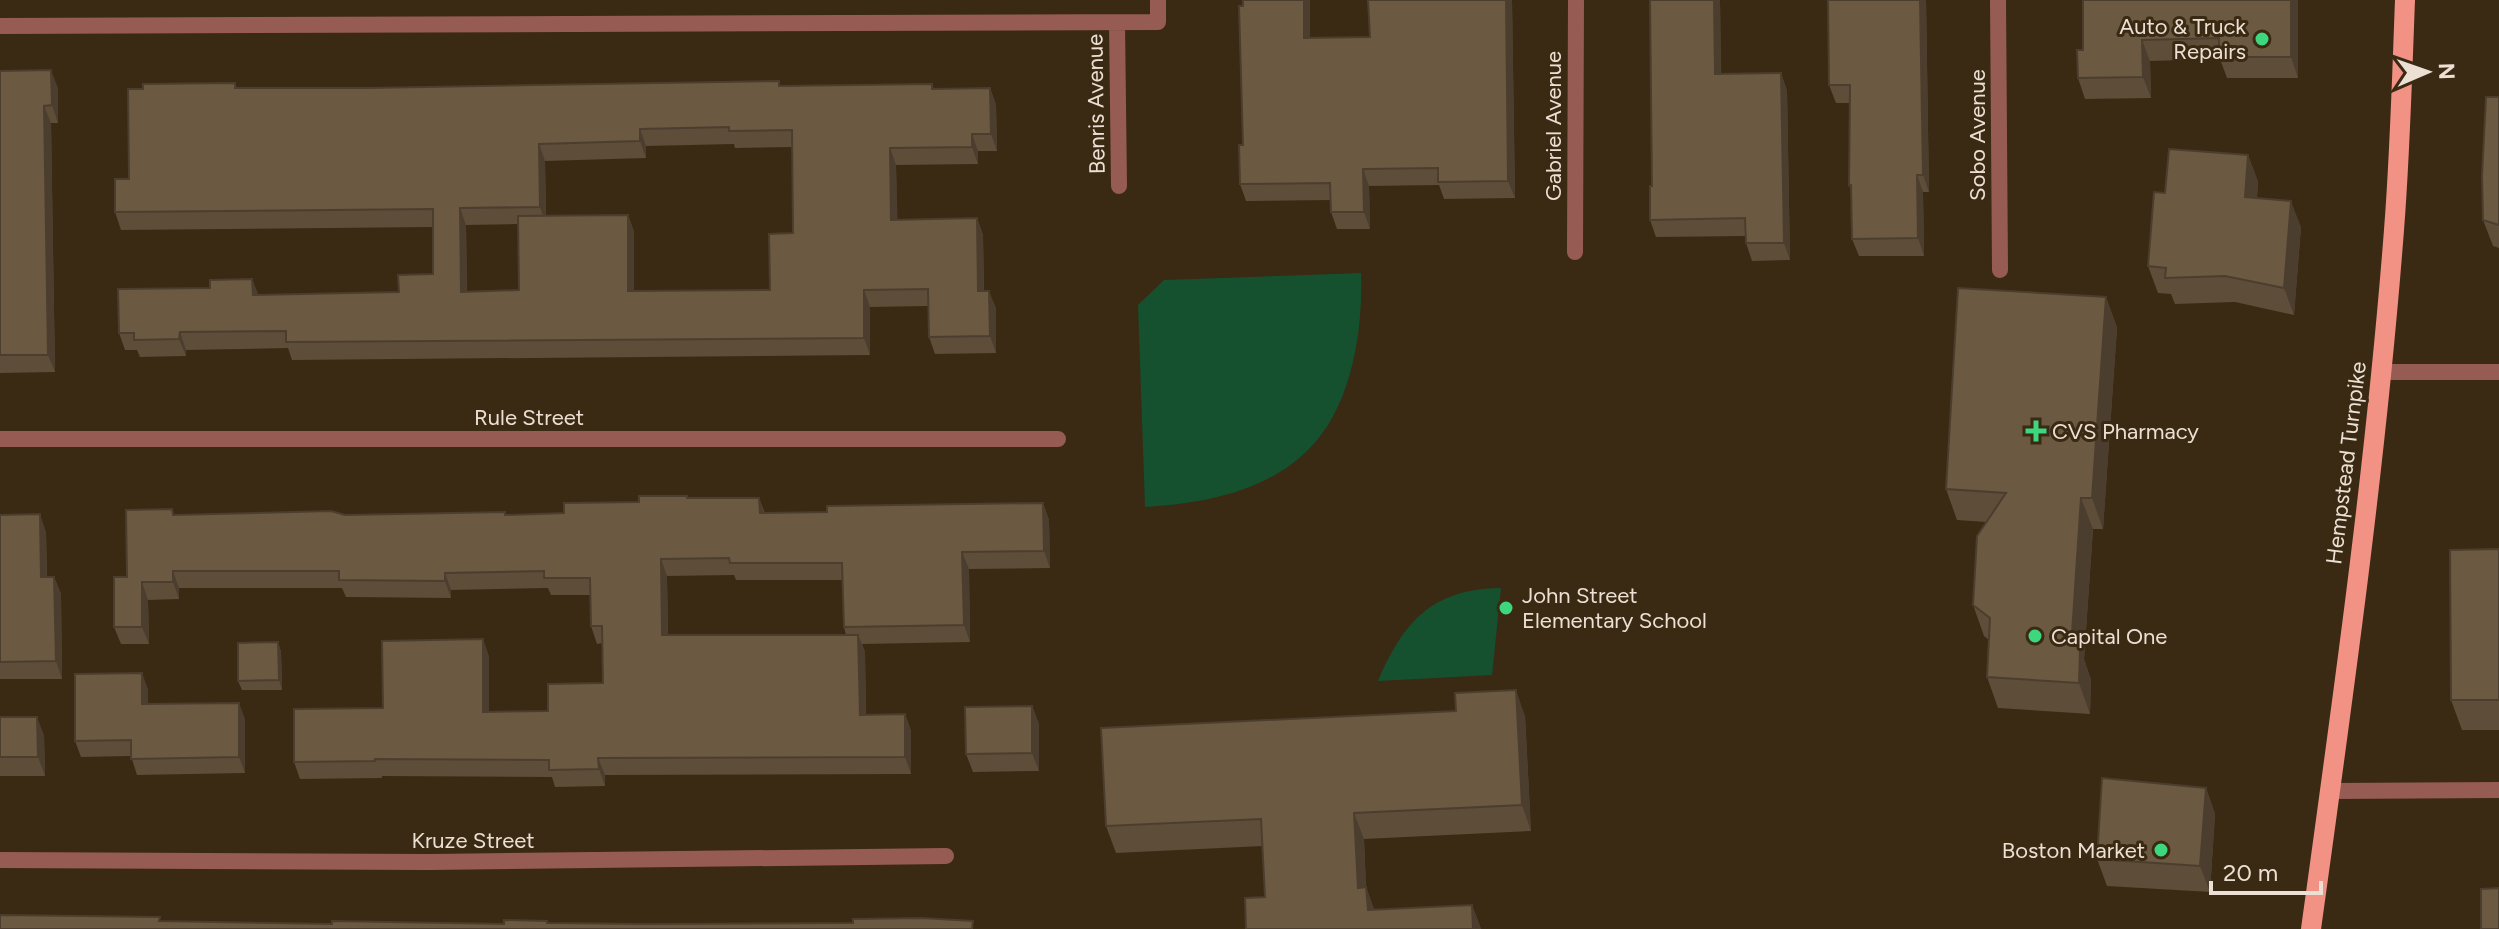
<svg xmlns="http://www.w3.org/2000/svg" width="2499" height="929" font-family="Figtree,sans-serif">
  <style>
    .green { fill: #15512e }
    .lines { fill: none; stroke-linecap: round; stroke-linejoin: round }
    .minor { stroke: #965c54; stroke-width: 16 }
    .primary { stroke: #f19284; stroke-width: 20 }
    .wall { fill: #5d4d39; fill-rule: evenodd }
    .shaded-wall { fill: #4c3e2e }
    .building { fill: #6c5942; stroke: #4c3e2e; stroke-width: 2; fill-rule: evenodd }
    .poi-dot { fill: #3dd77e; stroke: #3a2913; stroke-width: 3 }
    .labels { text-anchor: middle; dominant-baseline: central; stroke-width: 6; stroke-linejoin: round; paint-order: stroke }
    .poi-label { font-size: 22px; fill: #ebe0d3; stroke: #3a2913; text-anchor: start }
    .street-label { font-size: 22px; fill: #ebe0d3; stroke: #3a2913 }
  </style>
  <rect width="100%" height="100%" fill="#3a2913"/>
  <!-- green -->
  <path class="green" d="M 1361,273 C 1363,331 1352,407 1308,450 C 1266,492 1201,504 1145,507 L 1138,305 L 1164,280 Z
    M 1501,588 L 1492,675 L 1378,681 C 1404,621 1432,589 1501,588 Z"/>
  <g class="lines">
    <!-- minor -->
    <path class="minor" d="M 1998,0 L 2000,270
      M 1117,23 L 1119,186
      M 0,26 L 1158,22 L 1158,0
      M 1575,252 L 1576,0
      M 2381,372 L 2499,372
      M 0,439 L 1058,439
      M 2332,791 L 2499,790
      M 0,860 L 430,862 L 946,856"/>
    <!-- primary -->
    <path class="primary" d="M 2311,929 C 2343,697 2376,464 2394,230 C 2400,154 2402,77 2405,0"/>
  </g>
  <!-- wall -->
  <path class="wall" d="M 1368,0 L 1512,0 L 1515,198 L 1444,199 L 1439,185 L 1369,186 L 1370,229 L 1337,229 L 1331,212 L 1330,200 L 1246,201 L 1240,184 L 1243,145 L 1243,6 L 1310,38 L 1370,37 Z
    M 1650,0 L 1720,0 L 1721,74 L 1781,73 L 1787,91 L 1790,260 L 1752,261 L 1746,243 L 1746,236 L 1656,237 L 1650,220 L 1652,186 Z
    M 1828,0 L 1926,0 L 1929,192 L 1923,192 L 1924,256 L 1859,256 L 1852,239 L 1851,192 L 1849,185 L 1849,103 L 1836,103 L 1829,85 Z
    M 2083,0 L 2298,0 L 2298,78 L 2227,78 L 2220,59 L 2150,61 L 2151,98 L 2085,99 L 2078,78 L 2083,50 Z
    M 0,71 L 58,88 L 58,123 L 51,123 L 55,372 L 0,373 Z
    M 779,81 L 780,86 L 932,84 L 934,89 L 990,88 L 996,105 L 997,151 L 978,151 L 978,164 L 896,165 L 897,220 L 977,218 L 983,235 L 984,291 L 996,308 L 996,353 L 935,354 L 929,337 L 928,306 L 870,307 L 870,355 L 292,360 L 288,348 L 186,350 L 186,356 L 140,357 L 137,350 L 125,350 L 119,333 L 210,288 L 252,279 L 258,295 L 399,292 L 433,274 L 433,227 L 121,230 L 115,212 L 129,179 L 235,83 L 237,88 L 368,88 ZM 734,144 L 735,148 L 792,147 L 793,233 L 770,290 L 634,291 L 634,232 L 628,215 L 546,216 L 545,161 L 646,158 L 646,146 ZM 518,224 L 519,290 L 467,291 L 466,225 Z
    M 2499,97 L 2499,248 L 2493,246 L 2483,220 Z
    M 2248,155 L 2258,182 L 2257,198 L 2301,227 L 2294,315 L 2235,302 L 2175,304 L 2171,294 L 2158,293 L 2148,266 L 2165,193 Z
    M 2106,297 L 2117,328 L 2103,529 L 2093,529 L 2084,659 L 2091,680 L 2090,714 L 1998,708 L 1987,677 L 1989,640 L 1984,636 L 1973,605 L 1986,522 L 1957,520 L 1946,489 Z
    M 688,498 L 759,498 L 765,513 L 827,512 L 1043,503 L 1049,520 L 1050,568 L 969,569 L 970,642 L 862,644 L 865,652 L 866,715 L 905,714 L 911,731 L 911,774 L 605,775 L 605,786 L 555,787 L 552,777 L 382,776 L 382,778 L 300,779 L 294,762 L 383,708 L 489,656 L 489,712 L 548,711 L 603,683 L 603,643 L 597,644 L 591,626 L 591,595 L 551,595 L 548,588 L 451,590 L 451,598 L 346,597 L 342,588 L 179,588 L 179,599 L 148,600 L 149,644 L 121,644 L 114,627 L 127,577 L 172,509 L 174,515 L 345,515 L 505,512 L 506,515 L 564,513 L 639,502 ZM 734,575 L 736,580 L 843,580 L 844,627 L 846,635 L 668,635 L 667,576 Z
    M 0,515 L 46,532 L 47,577 L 54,577 L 61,594 L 62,679 L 0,679 Z
    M 2499,549 L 2499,730 L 2462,730 L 2451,700 Z
    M 278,642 L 281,652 L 282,690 L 242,690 L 238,681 Z
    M 148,689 L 148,704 L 245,719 L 245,773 L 137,775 L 131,756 L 81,757 L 75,741 Z
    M 1032,706 L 1039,724 L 1039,771 L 973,772 L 966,754 Z
    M 1525,716 L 1531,831 L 1364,839 L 1366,887 L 1374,910 L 1472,905 L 1481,929 L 1246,929 L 1265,897 L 1263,846 L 1116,853 L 1106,826 Z
    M 0,717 L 44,735 L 45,776 L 0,776 Z
    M 2206,788 L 2215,814 L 2210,892 L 2107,886 L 2097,859 Z"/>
  <!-- shaded-wall -->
  <path class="shaded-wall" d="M 1304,0 L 1310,0 L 1310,55 L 1304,38 Z
    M 1506,0 L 1512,0 L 1515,198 L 1508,181 Z
    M 1714,0 L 1720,0 L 1721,91 L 1715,74 Z
    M 1920,0 L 1926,0 L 1929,192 L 1923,175 Z
    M 2291,0 L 2298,0 L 2298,78 L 2291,57 Z
    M 2142,40 L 2150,61 L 2151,98 L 2143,77 Z
    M 51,70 L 58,88 L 58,123 L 52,105 Z
    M 1781,73 L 1787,91 L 1790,260 L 1784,243 Z
    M 990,88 L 996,105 L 997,151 L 991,134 Z
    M 44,106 L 51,123 L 55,372 L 48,355 Z
    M 640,129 L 646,146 L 646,158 L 640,141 Z
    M 972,134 L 978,151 L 978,164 L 972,147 Z
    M 539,144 L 545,161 L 546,224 L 540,207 Z
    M 890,148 L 896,165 L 898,237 L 891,220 Z
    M 2248,155 L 2258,182 L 2255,223 L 2245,197 Z
    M 1363,169 L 1369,186 L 1370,229 L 1364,212 Z
    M 1917,175 L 1923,192 L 1924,256 L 1918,238 Z
    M 2291,201 L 2301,227 L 2294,315 L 2284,288 Z
    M 460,208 L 466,225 L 467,309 L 461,292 Z
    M 628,215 L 634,232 L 634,308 L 628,291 Z
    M 977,218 L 983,235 L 984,308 L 978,291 Z
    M 252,279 L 259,296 L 253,295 Z
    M 864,290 L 870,307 L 870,355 L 864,338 Z
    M 989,291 L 996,308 L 996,353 L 990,336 Z
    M 2106,297 L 2117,328 L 2103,529 L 2092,498 Z
    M 180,332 L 186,350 L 186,356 L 179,339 Z
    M 759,498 L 765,515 L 760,513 Z
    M 2081,498 L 2093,529 L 2084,659 L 2091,680 L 2090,714 L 2079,683 L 2072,633 Z
    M 1043,503 L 1049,520 L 1050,568 L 1044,551 Z
    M 40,514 L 46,532 L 47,594 L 41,577 Z
    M 962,552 L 969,569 L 970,642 L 964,625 Z
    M 661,559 L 667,576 L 668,652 L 662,635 Z
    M 173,571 L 179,588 L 179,599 L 173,582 Z
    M 445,573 L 451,590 L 451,598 L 445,581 Z
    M 54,577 L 61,594 L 62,679 L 56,661 Z
    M 142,582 L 148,600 L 149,644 L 142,627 Z
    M 858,635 L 865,652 L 866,732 L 860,715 Z
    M 483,639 L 489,656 L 489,729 L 483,712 Z
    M 278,642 L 281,652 L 282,690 L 279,680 Z
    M 142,673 L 148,689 L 148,720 L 142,704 Z
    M 1516,690 L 1525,716 L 1531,831 L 1522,805 Z
    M 239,703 L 245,719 L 245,773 L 239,757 Z
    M 1032,706 L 1039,724 L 1039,771 L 1032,753 Z
    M 905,714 L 911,731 L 911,774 L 905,757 Z
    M 37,717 L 44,735 L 45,776 L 38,757 Z
    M 598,758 L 605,775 L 605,786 L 599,769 Z
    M 2206,788 L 2215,814 L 2210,892 L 2200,866 Z
    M 1354,813 L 1364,839 L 1367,914 L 1358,888 Z
    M 1366,887 L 1376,914 L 1368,910 Z
    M 1472,905 L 1481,929 L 1473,929 Z"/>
  <!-- building -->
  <path class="building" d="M 1243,0 L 1304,0 L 1304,38 L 1370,37 L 1368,0 L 1506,0 L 1508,181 L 1438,182 L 1438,168 L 1363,169 L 1364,212 L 1331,212 L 1330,183 L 1240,184 L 1239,145 L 1243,145 L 1239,6 L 1243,6 Z
    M 1650,0 L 1714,0 L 1715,74 L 1781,73 L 1784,243 L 1746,243 L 1745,218 L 1650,220 L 1650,186 L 1652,186 Z
    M 1828,0 L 1920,0 L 1923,175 L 1917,175 L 1918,238 L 1852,239 L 1851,185 L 1849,185 L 1850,85 L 1829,85 Z
    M 2083,0 L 2291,0 L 2291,57 L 2219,57 L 2219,38 L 2142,40 L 2143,77 L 2078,78 L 2077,50 L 2083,50 Z
    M 51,70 L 52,105 L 44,106 L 48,355 L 0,355 L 0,71 Z
    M 779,81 L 779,86 L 932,84 L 932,89 L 990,88 L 991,134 L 972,134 L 972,147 L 890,148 L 891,220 L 977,218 L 978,291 L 989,291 L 990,336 L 929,337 L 928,289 L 864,290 L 864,338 L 286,342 L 286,331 L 180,332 L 179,339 L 134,340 L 134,333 L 119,333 L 118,289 L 210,288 L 210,280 L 252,279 L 253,295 L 399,292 L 398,275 L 433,274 L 433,209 L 115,212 L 115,179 L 129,179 L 128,89 L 143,89 L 143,84 L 235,83 L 235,88 L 368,88 ZM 729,127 L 729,131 L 792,130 L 793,233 L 769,234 L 770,290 L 628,291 L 628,215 L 518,216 L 519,290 L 461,292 L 460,208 L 540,207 L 539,144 L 640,141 L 640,129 Z
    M 2486,97 L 2499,97 L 2499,225 L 2483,220 L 2482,176 Z
    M 2169,149 L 2248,155 L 2245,197 L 2291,201 L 2284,288 L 2225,276 L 2165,278 L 2166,268 L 2148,266 L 2154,192 L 2165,193 Z
    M 1958,288 L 2106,297 L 2092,498 L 2081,498 L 2072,633 L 2080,649 L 2079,683 L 1987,677 L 1990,618 L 1973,605 L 1977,536 L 2006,493 L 1946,489 Z
    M 639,496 L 687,496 L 687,498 L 759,498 L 760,513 L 827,512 L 827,506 L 1043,503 L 1044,551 L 962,552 L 964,625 L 844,627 L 842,563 L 730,563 L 729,558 L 661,559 L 662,635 L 858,635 L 860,715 L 905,714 L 905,757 L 598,758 L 599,769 L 549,770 L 549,760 L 375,759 L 375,761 L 294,762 L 294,709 L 383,708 L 382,641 L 483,639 L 483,712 L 548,711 L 548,684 L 603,683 L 602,626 L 591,626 L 590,578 L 544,578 L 544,571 L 445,573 L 445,581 L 339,580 L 339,571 L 173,571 L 173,582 L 142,582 L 142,627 L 114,627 L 114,577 L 127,577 L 126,510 L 172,509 L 173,515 L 331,511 L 345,515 L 505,512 L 505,515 L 564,513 L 564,503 L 639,502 Z
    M 40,514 L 41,577 L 54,577 L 56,661 L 0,662 L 0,515 Z
    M 2499,549 L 2499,700 L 2451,700 L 2450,550 Z
    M 278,642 L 279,680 L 238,681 L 238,643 Z
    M 142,673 L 142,704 L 239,703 L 239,757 L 131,759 L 131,740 L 75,741 L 75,674 Z
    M 1516,690 L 1522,805 L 1354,813 L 1358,888 L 1366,887 L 1368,910 L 1472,905 L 1473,929 L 1246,929 L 1245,898 L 1265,897 L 1261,819 L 1106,826 L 1101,728 L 1456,711 L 1455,693 Z
    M 1032,706 L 1032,753 L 966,754 L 965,707 Z
    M 0,717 L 37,717 L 38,757 L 0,757 Z
    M 2102,778 L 2206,788 L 2200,866 L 2097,859 Z
    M 2499,888 L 2499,929 L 2481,929 L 2481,889 Z
    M 0,915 L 160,917 L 159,921 L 332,924 L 332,921 L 504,924 L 504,920 L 547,921 L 547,923 L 647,924 L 853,923 L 853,919 L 921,918 L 973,921 L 972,929 L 0,929 Z"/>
  <!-- markers -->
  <g class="poi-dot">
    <circle cx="2262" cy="39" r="8"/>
    <path d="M2032 419h8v8h8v8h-8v8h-8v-8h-8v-8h8z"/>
    <circle cx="1506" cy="608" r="8"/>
    <circle cx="2035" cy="636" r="8"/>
    <circle cx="2161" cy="850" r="8"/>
  </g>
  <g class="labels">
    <!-- poi labels -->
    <g class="poi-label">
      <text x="2246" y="26" text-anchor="end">Auto &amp; Truck<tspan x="2246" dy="25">Repairs</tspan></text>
      <text x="2052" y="431">CVS Pharmacy</text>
      <text x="1522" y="595">John Street<tspan x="1522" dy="25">Elementary School</tspan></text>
      <text x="2051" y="636">Capital One</text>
      <text x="2145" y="850" text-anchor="end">Boston Market</text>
    </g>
    <!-- street labels -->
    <g class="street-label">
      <text transform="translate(1096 104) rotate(-91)">Benris Avenue</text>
      <text transform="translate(1553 126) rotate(-90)">Gabriel Avenue</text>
      <text transform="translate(1977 135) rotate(-90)">Sobo Avenue</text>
      <text x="529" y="417">Rule Street</text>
      <text transform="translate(2346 463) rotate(-83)">Hempstead Turnpike</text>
      <text x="473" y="840">Kruze Street</text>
    </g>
  </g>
  <!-- north arrow -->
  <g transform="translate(2427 72) rotate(88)" stroke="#3a2913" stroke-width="6" paint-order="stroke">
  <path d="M0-6L14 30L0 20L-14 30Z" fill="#ebe0d3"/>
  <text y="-12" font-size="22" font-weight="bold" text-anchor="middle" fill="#ebe0d3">N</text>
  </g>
  <!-- scale -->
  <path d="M2211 881v12h110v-12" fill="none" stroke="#ebe0d3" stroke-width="4"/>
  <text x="2223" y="881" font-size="24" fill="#ebe0d3" stroke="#3a2913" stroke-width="6" paint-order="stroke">20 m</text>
</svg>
